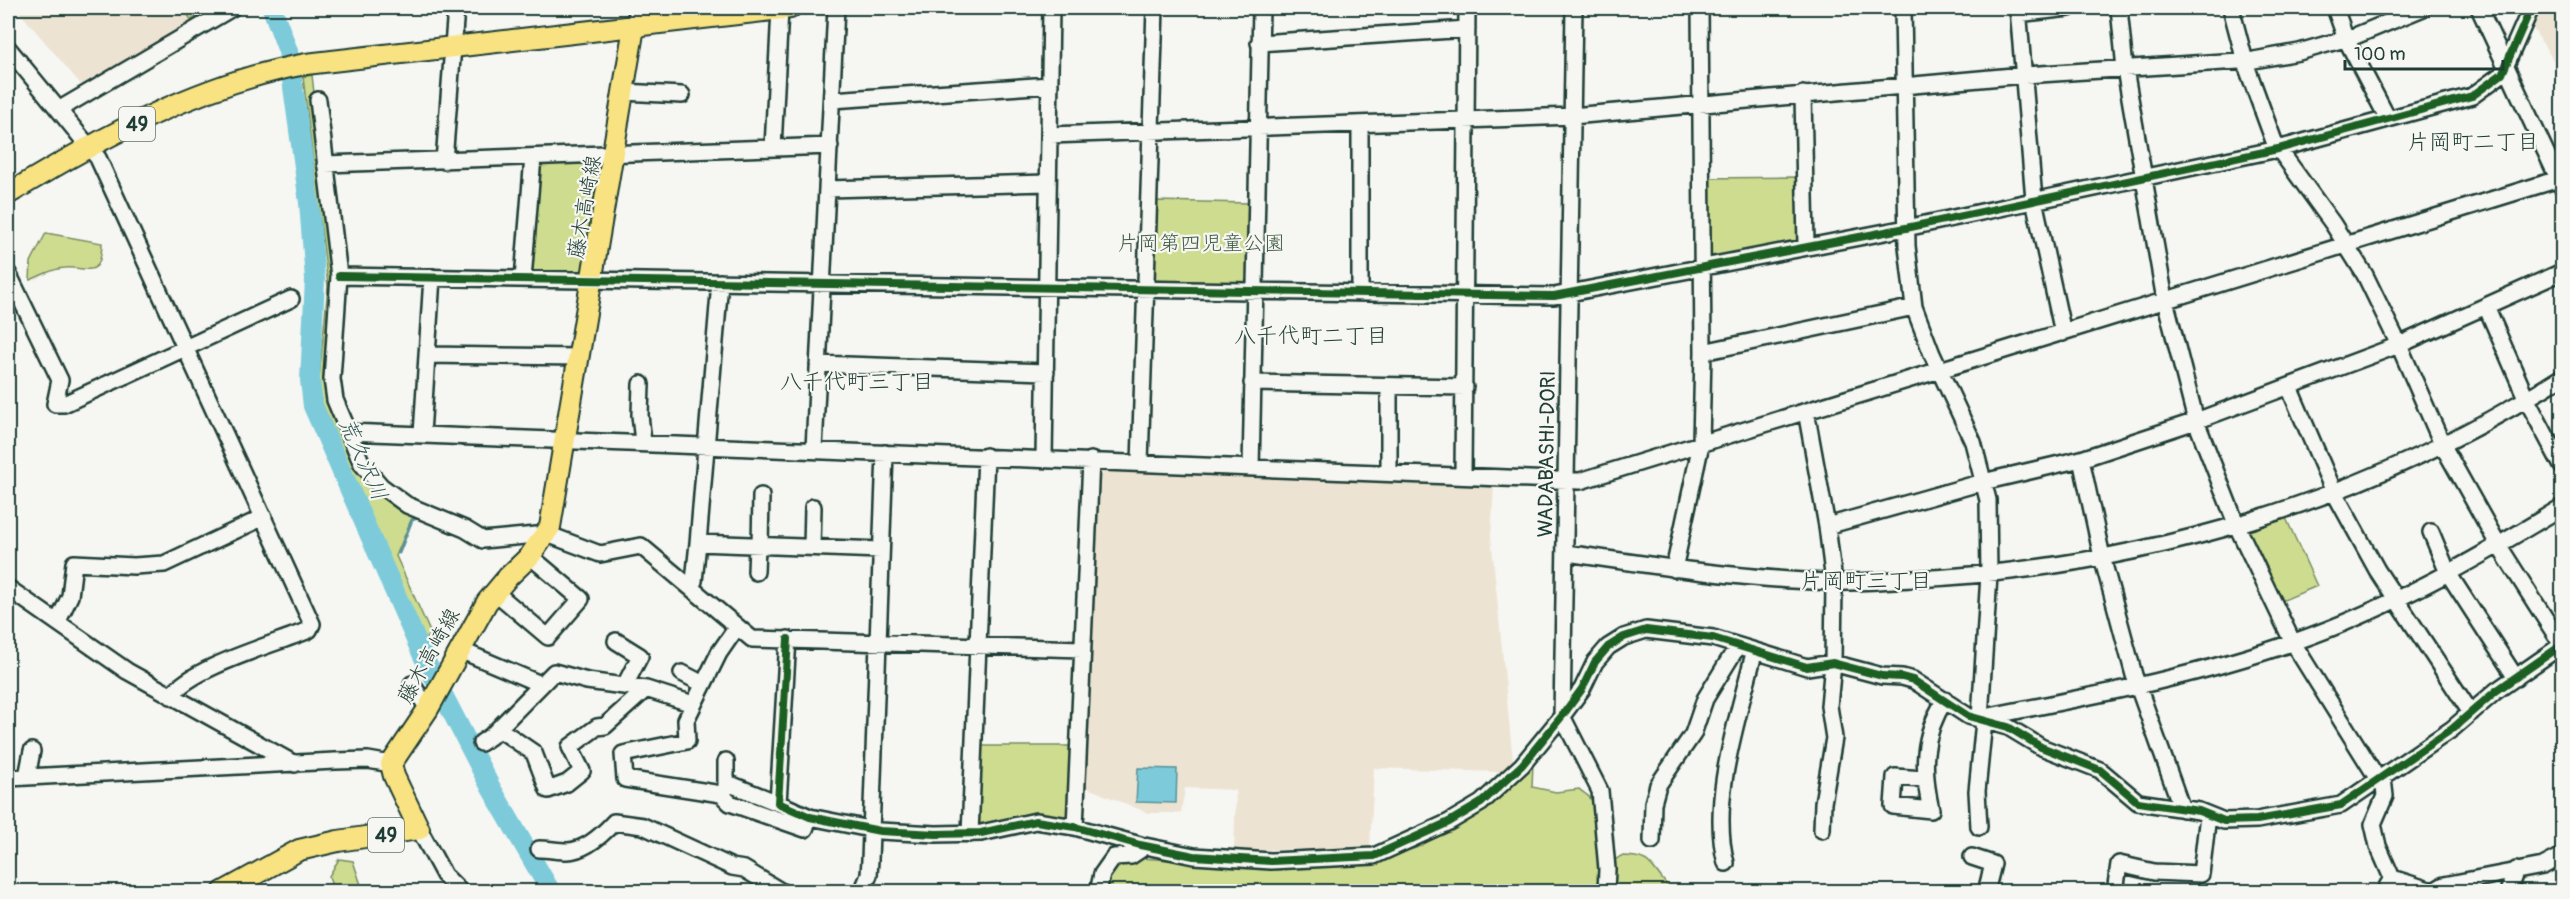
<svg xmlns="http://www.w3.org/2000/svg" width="2570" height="899" font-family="Pangolin,'Klee One',sans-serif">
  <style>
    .built { fill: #ede3d3 }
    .green { fill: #cedc90; stroke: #768c62; stroke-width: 1.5 }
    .water { fill: #7dcbda; stroke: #579298; stroke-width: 1.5 }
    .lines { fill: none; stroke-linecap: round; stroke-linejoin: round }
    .stream { stroke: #579298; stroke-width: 3 }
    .river { stroke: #7dcbda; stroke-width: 20 }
    .minor-casing { stroke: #1f3d34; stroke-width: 20 }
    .major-casing { stroke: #1f3d34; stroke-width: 24 }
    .minor { stroke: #f6f6f2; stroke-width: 15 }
    .major { stroke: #f8e281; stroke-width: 20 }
    .cycleway-casing { stroke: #f6f6f2; stroke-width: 11 }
    .cycleway { stroke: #1b5e20; stroke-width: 8 }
    .labels { text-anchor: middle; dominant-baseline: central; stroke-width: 4.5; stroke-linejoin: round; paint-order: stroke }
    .shield { fill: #f6f6f2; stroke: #60746d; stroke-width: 1.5 }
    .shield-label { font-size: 20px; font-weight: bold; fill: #1f3d34 }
    .street-label { font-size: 21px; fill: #1f3d34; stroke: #f6f6f2 }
    .park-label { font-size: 21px; fill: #425d46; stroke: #f6f6f2 }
    .neighbourhood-label { font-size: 22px; fill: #1f3d34; stroke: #f6f6f2 }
    .water-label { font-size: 22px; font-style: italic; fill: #325955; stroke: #f6f6f2 }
  </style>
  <rect width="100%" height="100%" fill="#f6f6f2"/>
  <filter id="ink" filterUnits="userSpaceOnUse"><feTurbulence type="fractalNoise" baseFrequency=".0167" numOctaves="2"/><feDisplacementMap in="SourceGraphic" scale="12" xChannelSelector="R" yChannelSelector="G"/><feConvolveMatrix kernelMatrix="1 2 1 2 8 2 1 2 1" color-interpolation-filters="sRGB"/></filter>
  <g filter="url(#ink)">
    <!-- built -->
    <path class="built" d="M 16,8 L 227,8 L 84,88 Z
      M 2538,8 L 2562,8 L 2562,74 L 2531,25 Z
      M 1096,470 L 1494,486 L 1491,536 L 1513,762 L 1501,772 L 1374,768 L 1370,848 L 1366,849 L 1234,850 L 1236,790 L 1185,788 L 1181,813 L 1148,813 L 1085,787 Z"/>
    <!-- green -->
    <path class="green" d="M 184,8 L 209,8 L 210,9 L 191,20 Z
      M 312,75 L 333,265 L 327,380 L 359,467 L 420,516 L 411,520 L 396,556 L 431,634 L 425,640 L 428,651 L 320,399 L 319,379 L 328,286 L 303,77 Z
      M 601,159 L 605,165 L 587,267 L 581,273 L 533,273 L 529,269 L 537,166 L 542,162 Z
      M 1805,177 L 1806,246 L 1701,269 L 1700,178 Z
      M 1154,201 L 1250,203 L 1248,279 L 1241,285 L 1155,283 L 1152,280 Z
      M 46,233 L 102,243 C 101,281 87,266 65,268 C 53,268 41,276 30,280 L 31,262 Z
      M 2286,518 L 2317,586 L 2279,602 L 2248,535 L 2249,530 Z
      M 978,746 L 1074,746 L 1071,818 L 981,830 L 974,823 Z
      M 1533,762 L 1532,787 L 1556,792 L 1579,789 C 1582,792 1588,795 1590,798 C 1604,814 1602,872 1595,891 L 1104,892 L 1107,875 L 1116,862 L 1139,858 L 1294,868 L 1351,866 L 1416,848 L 1469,818 L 1510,789 Z
      M 1621,856 C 1652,856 1650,865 1667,885 C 1672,891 1680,890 1685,891 L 1612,892 L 1615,860 Z
      M 339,859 L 353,861 L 363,891 L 333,891 L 329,876 Z"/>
    <!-- water -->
    <path class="water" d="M 1138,768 L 1177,769 L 1176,803 L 1136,802 Z"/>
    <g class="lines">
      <!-- stream -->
      <path class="stream" d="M 399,553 L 412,520 L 417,518 L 425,520"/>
      <!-- river -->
      <path class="river" d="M 272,8 L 288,51 L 309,203 L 315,279 L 310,380 L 313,406 L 423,656 L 491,788 L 551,892"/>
      <!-- minor casing -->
      <g class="minor-casing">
        <path id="minor" d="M 1574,8 L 1562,716 L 1600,791 L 1607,869 L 1606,892
          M 1903,8 L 1907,246 L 1914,307 L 1932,354 L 1973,442 L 1988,500 L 1989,575 L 1980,718 C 2086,697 2192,678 2294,642 C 2389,609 2477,559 2562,507
          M 2018,8 L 2034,200 L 2063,333
          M 2119,8 L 2125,69 L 2165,300 L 2196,421 L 2237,526 L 2293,643 L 2379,781
          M 2231,8 L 2246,65 L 2275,144 L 2333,224 L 2365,275 L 2399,345 L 2443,446 L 2499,546 L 2562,645
          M 2335,8 L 2346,39 L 2388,119
          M 2479,8 L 2562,187
          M 2018,14 L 2069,8
          M 634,27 L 638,8
          M 1259,43 L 1467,29
          M 8,48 L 98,158 L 312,624 L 309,630 C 275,644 191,667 171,696
          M 623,92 L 682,95
          M 1803,94 L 1806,246
          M 318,100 L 339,276 L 332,379 L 335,400 L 362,464 L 381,486 L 407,505 L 465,529 L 483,540 L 547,534 L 600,554 L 641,546 L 752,639 L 1082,649
          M 832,100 L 1050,85
          M 60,109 L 232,8
          M 1360,124 L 1360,293
          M 1050,135 L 1572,116 L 2024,75 L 2254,60 L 2299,52 L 2355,36 L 2423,8
          M 773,148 L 780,9
          M 444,161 L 456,8
          M 325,164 L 830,146
          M 827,189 L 1048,183
          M 8,273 L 60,380 L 55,404 L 64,404 L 291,299
          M 339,276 L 1554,296 L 1906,228 L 2278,149 L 2472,96 L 2502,74 L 2531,8
          M 523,279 L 533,157
          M 2486,306 L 2527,400 L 2562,466
          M 1703,352 L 1914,307
          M 427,355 L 580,357
          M 818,364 L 1046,372
          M 1252,383 L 1465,387
          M 641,384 L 640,415 L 643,442
          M 2289,387 L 2334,492 L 2377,570 L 2471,713
          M 1806,411 L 1827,526 L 1834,582 L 1833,663 L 1829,706 L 1834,738 L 1823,803 L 1822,830
          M 348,432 L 1580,481 L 2562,178
          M 422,434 L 432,277
          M 814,449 L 836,8
          M 1044,459 L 1051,8
          M 2081,459 L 2102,557 L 2134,675 L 2182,809
          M 1140,463 L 1155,8
          M 1251,468 L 1261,8
          M 1389,473 L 1389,386
          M 1463,476 L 1467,8
          M 1827,526 L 1983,482 L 2081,459 L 2196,421 L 2399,345 L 2562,272
          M 2431,532 L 2448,573 L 2516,678
          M 698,543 L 881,550
          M 760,546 L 761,496
          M 812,547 L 813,507
          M 1567,553 C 1655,566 1742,579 1831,582 C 1858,583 1886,580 1914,579 C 2143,568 2368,501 2562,377
          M 1674,569 L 1701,444 L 1703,352 L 1700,8
          M 756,572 L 757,545
          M 690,587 L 694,581 L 698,543 L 720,282
          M 8,588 L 127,671 L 295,764
          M 495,592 L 548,637 L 581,599 L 530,556
          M 58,621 L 70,596 L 74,563 L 134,566 L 164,564 L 264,517
          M 737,627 L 719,653 L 686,720 L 687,741 L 623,754 L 625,779 L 721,794 L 730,803 L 805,829 L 810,817
          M 788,639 L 778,803 L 810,817 L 880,831 L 936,834 L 981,833 L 1036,821 L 1075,827 L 1140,845 L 1194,856 L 1271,861 L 1374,856 L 1449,822 L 1481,803 L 1522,765 L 1562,716 L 1582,689 L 1595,662 L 1608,647 L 1624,637 L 1646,630 L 1713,638 L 1807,667 L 1833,663 L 1882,676 L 1902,677 L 1913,680 L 1968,716 L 2008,727 L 2041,747 L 2100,770 L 2138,802 L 2199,811 L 2224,821 L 2257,820 L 2341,805 L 2452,729 L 2496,691 L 2562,645
          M 616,641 L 640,656 L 625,685
          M 460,650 L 540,684
          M 682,673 L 703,684
          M 412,684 L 428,709
          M 499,729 L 534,753 L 548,790 L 567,783 L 582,771 L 570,747 L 597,727 L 605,726 L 646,689
          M 481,743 L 491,736 L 554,672 L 587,681 L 646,689 L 693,704
          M 726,761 L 726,788
          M 27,777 L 32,751
          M 8,778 L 335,761 L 368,760 L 391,764
          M 2383,778 L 2385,796 L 2373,824 L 2378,846 L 2392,878 L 2384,892
          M 1924,779 L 1895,777 L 1893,806 L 1931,810 C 1922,770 1922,735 1945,700
          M 721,794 L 730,784 L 778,803
          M 1075,827 L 1091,460
          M 1979,827 L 1977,791 L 1984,721
          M 419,829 L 444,875 L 461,892
          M 970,834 L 986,456
          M 1652,841 L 1653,803 L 1658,785 L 1693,734 L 1705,699 L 1737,647
          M 539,849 C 548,849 558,851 567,851 C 585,851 603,834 614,822 L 643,826 L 732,867 L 744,869 L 782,892
          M 1972,857 L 1993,864 L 1986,892
          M 1726,863 C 1709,799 1739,716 1754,653
          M 2392,878 L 2432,891
          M 862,892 L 869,875 L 870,860 L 885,453
          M 1098,892 L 1102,874 L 1114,857 L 1131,856 L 1140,850 L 1140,845
          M 2115,892 L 2119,864 L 2154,872 L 2201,874 L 2208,815
          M 2432,892 L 2444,885 L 2543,866 L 2562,856
          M 2508,892 L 2516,870"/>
      </g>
      <!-- major casing -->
      <g class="major-casing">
        <path id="major" d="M 8,194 C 99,139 199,83 306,64 L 790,8
          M 223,892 L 299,850 L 338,841 L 419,829 L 394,776 L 391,764 L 428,709 L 487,602 L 508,577 L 530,556 L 550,527 L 634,27"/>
      </g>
      <!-- minor -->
      <use href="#minor" class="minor"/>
      <!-- major -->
      <use href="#major" class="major"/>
      <!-- cycleway casing -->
      <g class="cycleway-casing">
        <path id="cycleway" d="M 339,276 L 1554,296 L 1906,228 L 2278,149 L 2472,96 L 2502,74 L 2531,8
          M 788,639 L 778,803 L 810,817 L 880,831 L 936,834 L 981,833 L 1036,821 L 1075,827 L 1140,845 L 1194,856 L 1271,861 L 1374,856 L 1449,822 L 1481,803 L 1522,765 L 1562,716 L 1582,689 L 1595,662 L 1608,647 L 1624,637 L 1646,630 L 1713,638 L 1807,667 L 1833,663 L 1882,676 L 1902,677 L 1913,680 L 1968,716 L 2008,727 L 2041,747 L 2100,770 L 2138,802 L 2199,811 L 2224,821 L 2257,820 L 2341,805 L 2452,729 L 2496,691 L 2562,645"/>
      </g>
      <!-- cycleway -->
      <use href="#cycleway" class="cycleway"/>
    </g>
  </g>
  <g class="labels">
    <!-- shield labels -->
    <g class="shield">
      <rect x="119" y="107" width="36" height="34" rx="4.5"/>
      <rect x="368" y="818" width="36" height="34" rx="4.5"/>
    </g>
    <g class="shield-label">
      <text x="137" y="124">49</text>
      <text x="386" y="835">49</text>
    </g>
    <!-- street labels -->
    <g class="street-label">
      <text transform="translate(585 207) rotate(-80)">藤木高崎線</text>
      <text transform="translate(1547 454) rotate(-89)">WADABASHI-DORI</text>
      <text transform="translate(429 656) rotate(-61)">藤木高崎線</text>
    </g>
    <!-- park labels -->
    <g class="park-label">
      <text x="1201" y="243">片岡第四児童公園</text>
    </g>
    <!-- neighbourhood labels -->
    <g class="neighbourhood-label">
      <text x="2473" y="142">片岡町二丁目</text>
      <text x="1311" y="336">八千代町二丁目</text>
      <text x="857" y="382">八千代町三丁目</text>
      <text x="1866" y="581">片岡町三丁目</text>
    </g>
    <!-- water labels -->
    <g class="water-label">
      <text transform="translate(363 459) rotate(66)">荒久沢川</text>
    </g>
  </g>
  <!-- margin -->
  <rect width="2570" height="899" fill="none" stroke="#f6f6f2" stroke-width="30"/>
  <rect x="15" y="15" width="2540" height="869" fill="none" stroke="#1f3d34" stroke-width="2" filter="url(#ink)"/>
  <!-- scale -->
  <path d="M2345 60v9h158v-9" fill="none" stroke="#1f3d34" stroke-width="3"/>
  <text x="2354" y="60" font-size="18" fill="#1f3d34" stroke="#f6f6f2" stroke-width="4.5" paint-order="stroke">100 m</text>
</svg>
